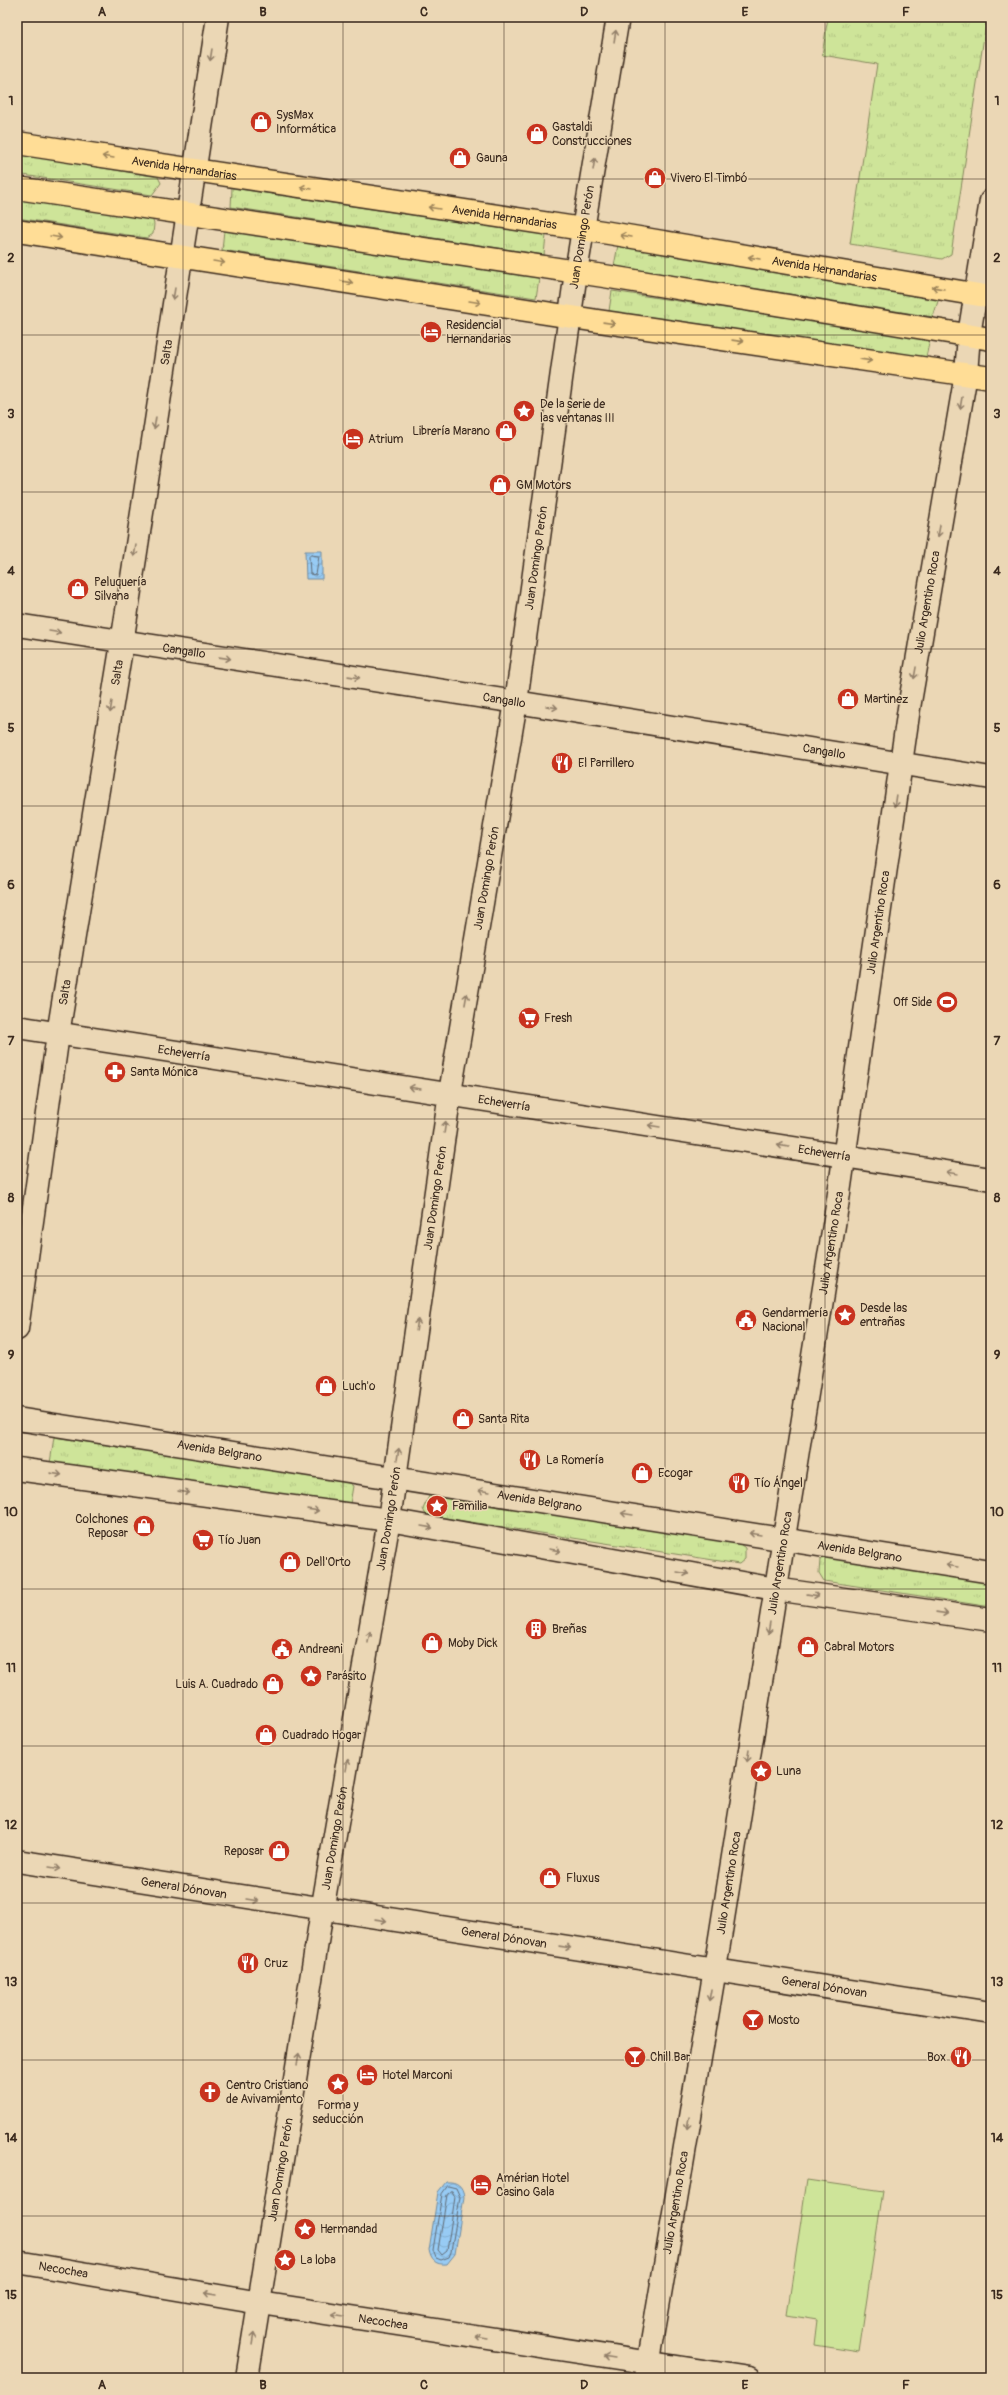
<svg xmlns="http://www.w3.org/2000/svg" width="1008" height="2395" font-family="Pangolin,sans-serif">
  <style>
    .grass { fill: url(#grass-tufts); stroke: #84875c }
    .pitch { fill: #cee499; stroke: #84875c }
    .water { fill: url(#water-waves); stroke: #728b9e }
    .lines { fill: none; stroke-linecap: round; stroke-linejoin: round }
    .shore { stroke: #606a74; stroke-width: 1 }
    .minor-casing { stroke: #3b2a1e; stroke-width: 25 }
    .secondary-casing { stroke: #3b2a1e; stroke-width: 25 }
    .primary-casing { stroke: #3b2a1e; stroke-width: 25 }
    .minor { stroke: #ebd7b5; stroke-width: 22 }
    .secondary { stroke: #ebd7b5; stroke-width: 22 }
    .primary { stroke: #ffdd96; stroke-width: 22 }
    .oneway { stroke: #93806a }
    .oneway2 { stroke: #9d845a }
    .grid { fill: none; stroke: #3b2a1e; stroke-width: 1; stroke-opacity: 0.55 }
    .labels { text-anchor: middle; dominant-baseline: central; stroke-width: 3; stroke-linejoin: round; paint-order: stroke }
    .poi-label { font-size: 12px; fill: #3b2a1e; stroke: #ebd7b5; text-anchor: start }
    .street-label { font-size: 12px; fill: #3b2a1e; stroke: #ebd7b5 }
    .neatline { fill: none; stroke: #3b2a1e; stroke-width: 1.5 }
    .grid-label { font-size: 13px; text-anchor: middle; font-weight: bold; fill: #3b2a1e }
  </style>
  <defs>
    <pattern id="grass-tufts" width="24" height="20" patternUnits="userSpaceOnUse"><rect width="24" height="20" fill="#cee499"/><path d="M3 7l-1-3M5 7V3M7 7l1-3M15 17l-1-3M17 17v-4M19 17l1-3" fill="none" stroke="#b2c483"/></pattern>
    <pattern id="water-waves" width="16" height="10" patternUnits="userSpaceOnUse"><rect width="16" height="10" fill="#97cbf4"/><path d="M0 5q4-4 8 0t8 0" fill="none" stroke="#83aed1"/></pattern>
  </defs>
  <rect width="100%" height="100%" fill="#ebd7b5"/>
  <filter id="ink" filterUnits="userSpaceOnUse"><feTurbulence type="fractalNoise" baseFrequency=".025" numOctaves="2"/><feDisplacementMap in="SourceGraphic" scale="8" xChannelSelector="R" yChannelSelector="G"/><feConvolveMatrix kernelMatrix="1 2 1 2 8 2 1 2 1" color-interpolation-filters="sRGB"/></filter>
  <g filter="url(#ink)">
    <!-- grass -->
    <path class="grass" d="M 828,17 L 987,17 L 951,254 L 942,259 L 850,244 L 877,64 L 822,55 Z
      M 17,154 L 158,177 L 161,183 L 152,195 L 17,174 Z
      M 232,188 L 546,235 L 544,255 L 231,207 Z
      M 17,197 L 152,218 L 154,224 L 153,234 L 147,238 L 17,218 Z
      M 224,230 L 539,278 L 536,298 L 222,250 Z
      M 618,245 L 939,298 L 933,317 L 614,266 Z
      M 612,291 L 930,339 L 926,357 L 609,311 Z
      M 54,1437 L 346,1481 L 353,1486 L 350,1504 L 50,1463 Z
      M 430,1494 L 740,1544 L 745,1548 L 745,1559 L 739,1564 L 426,1515 L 423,1509 Z
      M 825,1556 L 991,1582 L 991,1607 L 824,1581 L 819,1573 L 820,1560 Z"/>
    <!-- pitch -->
    <path class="pitch" d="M 807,2180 L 883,2191 L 859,2352 L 814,2345 L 817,2320 L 787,2315 Z"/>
    <!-- water -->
    <path class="water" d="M 305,551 L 322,551 L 322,579 L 306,579 Z
      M 446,2182 C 457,2181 463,2186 464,2197 L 455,2254 L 447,2264 C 436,2265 431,2261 429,2250 L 438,2192 Z"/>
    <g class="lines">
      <!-- shore -->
      <path class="shore" d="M 311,555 L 319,556 L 316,575 L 310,574 L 309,557 Z
        M 448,2186 L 456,2188 L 460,2197 L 451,2252 L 449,2257 L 441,2260 L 436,2258 L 433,2250 L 442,2194 Z
        M 452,2191 L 455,2197 L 447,2251 L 442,2255 L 438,2250 L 447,2195 Z"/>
      <!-- minor casing -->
      <g class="minor-casing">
        <g id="minor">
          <path id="s1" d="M 17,625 L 516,702 L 991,778"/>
          <path id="s2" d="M 17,1027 L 991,1179"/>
          <path id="s3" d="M 17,1329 L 58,1034 L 122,643 L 218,17"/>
          <path id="s4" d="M 17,1861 C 341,1914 666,1961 991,2013"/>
          <path id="s5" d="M 17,2262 L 260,2303 L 749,2378"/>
          <path id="s6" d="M 247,2378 L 322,1911 L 389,1520 L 450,1093 L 516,702 L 576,272 L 618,17"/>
          <path id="s7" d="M 646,2378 L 715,1969 L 838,1200 L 909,708 L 966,374 L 969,335 L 991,201"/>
        </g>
      </g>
      <!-- secondary casing -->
      <g class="secondary-casing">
        <g id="secondary">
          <path id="s8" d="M 17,1419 L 991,1572"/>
          <path d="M 17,1469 L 389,1520 L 775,1589 L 991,1620"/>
        </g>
      </g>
      <!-- primary casing -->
      <g class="primary-casing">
        <g id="primary">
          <path id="s9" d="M 17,143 L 609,233 L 991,297"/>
          <path d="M 17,188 L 604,276 L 991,339"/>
          <path d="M 17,231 L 598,321 L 991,378"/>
        </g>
      </g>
      <!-- minor -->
      <use href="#minor" class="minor"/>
      <!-- secondary -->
      <use href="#secondary" class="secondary"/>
      <!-- primary -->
      <use href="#primary" class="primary"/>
    </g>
    <!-- one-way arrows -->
    <defs><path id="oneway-shaft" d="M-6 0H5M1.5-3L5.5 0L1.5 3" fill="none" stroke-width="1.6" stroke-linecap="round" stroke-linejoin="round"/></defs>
    <g class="oneway">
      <use href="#oneway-shaft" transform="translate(615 36) rotate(-81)"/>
      <use href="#oneway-shaft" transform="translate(211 55) rotate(99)"/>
      <use href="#oneway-shaft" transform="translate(594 164) rotate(-81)"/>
      <use href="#oneway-shaft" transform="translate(174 294) rotate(99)"/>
      <use href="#oneway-shaft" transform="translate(961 403) rotate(100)"/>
      <use href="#oneway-shaft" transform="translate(155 423) rotate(99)"/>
      <use href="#oneway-shaft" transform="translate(939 531) rotate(100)"/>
      <use href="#oneway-shaft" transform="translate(135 551) rotate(99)"/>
      <use href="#oneway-shaft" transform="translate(55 632) rotate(9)"/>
      <use href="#oneway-shaft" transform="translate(225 658) rotate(8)"/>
      <use href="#oneway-shaft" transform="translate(915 673) rotate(100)"/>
      <use href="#oneway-shaft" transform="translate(354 677) rotate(8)"/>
      <use href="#oneway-shaft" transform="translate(111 707) rotate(99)"/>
      <use href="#oneway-shaft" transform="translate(552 707) rotate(9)"/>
      <use href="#oneway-shaft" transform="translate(896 801) rotate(98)"/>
      <use href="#oneway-shaft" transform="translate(466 999) rotate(-80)"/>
      <use href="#oneway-shaft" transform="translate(415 1088) rotate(-171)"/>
      <use href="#oneway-shaft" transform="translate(654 1126) rotate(-171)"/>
      <use href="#oneway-shaft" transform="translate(445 1127) rotate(-82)"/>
      <use href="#oneway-shaft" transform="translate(783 1146) rotate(-171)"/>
      <use href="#oneway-shaft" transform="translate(952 1173) rotate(-171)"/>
      <use href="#oneway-shaft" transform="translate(417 1325) rotate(-82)"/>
      <use href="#oneway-shaft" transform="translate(398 1454) rotate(-81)"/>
      <use href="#oneway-shaft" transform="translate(56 1474) rotate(8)"/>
      <use href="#oneway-shaft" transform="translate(484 1491) rotate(-171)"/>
      <use href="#oneway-shaft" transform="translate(184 1492) rotate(8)"/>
      <use href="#oneway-shaft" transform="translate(313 1510) rotate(8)"/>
      <use href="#oneway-shaft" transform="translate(627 1514) rotate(-171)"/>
      <use href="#oneway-shaft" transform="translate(427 1527) rotate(10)"/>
      <use href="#oneway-shaft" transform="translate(755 1534) rotate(-171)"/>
      <use href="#oneway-shaft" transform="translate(555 1550) rotate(10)"/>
      <use href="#oneway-shaft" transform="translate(952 1566) rotate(-171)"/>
      <use href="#oneway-shaft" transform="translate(683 1573) rotate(10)"/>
      <use href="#oneway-shaft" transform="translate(813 1595) rotate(8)"/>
      <use href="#oneway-shaft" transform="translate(942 1613) rotate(8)"/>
      <use href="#oneway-shaft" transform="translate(769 1628) rotate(99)"/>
      <use href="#oneway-shaft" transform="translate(369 1637) rotate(-80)"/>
      <use href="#oneway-shaft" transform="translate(748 1756) rotate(99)"/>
      <use href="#oneway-shaft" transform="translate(347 1765) rotate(-80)"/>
      <use href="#oneway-shaft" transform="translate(55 1868) rotate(9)"/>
      <use href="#oneway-shaft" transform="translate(253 1900) rotate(9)"/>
      <use href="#oneway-shaft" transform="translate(381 1920) rotate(8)"/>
      <use href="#oneway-shaft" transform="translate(565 1947) rotate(8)"/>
      <use href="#oneway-shaft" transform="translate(710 1995) rotate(100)"/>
      <use href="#oneway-shaft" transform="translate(298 2059) rotate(-81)"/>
      <use href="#oneway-shaft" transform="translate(688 2123) rotate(100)"/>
      <use href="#oneway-shaft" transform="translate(210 2294) rotate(-170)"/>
      <use href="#oneway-shaft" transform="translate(338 2315) rotate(-171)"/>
      <use href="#oneway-shaft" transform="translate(481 2337) rotate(-171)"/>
      <use href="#oneway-shaft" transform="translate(253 2339) rotate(-81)"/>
      <use href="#oneway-shaft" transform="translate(609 2357) rotate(-171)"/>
    </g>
    <g class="oneway2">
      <use href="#oneway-shaft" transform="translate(108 157) rotate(-171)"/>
      <use href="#oneway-shaft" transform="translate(306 188) rotate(-171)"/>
      <use href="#oneway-shaft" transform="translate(434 208) rotate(-171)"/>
      <use href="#oneway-shaft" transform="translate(626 236) rotate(-170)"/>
      <use href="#oneway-shaft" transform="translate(56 237) rotate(9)"/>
      <use href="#oneway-shaft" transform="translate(754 258) rotate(-170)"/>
      <use href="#oneway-shaft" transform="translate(219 262) rotate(9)"/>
      <use href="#oneway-shaft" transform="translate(347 282) rotate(9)"/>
      <use href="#oneway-shaft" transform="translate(938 288) rotate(-170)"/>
      <use href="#oneway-shaft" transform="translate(475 302) rotate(9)"/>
      <use href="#oneway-shaft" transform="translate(609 323) rotate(8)"/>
      <use href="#oneway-shaft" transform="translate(738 341) rotate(8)"/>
      <use href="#oneway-shaft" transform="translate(866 360) rotate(8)"/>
    </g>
  </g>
  <!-- grid -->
  <path class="grid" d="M 183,17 L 183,2378M 343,17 L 343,2378M 504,17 L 504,2378M 665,17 L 665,2378M 825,17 L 825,2378M 17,179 L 991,179M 17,335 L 991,335M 17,492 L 991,492M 17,649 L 991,649M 17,806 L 991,806M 17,962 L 991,962M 17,1119 L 991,1119M 17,1276 L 991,1276M 17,1433 L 991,1433M 17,1589 L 991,1589M 17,1746 L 991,1746M 17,1903 L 991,1903M 17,2060 L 991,2060M 17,2216 L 991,2216"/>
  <!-- icons -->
  <defs>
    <g id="shop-disc" transform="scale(1.15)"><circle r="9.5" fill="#c8321e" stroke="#ebd7b5"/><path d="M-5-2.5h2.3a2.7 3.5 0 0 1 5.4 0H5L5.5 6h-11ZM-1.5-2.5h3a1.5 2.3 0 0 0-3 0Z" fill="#fff"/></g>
    <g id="hotel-disc" transform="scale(1.15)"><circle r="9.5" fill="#c8321e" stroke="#ebd7b5"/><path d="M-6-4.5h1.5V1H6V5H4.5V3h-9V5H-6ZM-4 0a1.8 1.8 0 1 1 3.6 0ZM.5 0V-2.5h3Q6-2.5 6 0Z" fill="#fff"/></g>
    <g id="sight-disc" transform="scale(1.15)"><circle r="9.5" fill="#c8321e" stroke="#ebd7b5"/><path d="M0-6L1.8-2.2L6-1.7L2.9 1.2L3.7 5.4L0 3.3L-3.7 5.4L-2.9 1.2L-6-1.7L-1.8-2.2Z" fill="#fff"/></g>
    <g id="restaurant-disc" transform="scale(1.15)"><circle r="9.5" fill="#c8321e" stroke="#ebd7b5"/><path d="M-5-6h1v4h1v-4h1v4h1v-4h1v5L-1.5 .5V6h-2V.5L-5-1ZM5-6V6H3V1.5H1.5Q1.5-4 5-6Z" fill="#fff"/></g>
    <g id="stadium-disc" transform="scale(1.15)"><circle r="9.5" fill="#c8321e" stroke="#ebd7b5"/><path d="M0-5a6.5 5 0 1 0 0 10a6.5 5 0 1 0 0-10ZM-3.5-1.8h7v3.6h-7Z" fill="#fff"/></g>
    <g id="supermarket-disc" transform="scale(1.15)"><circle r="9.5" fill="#c8321e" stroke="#ebd7b5"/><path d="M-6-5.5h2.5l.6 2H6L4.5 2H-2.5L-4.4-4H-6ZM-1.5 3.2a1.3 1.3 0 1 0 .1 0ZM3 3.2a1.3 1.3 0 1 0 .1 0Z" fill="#fff"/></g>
    <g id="pharmacy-disc" transform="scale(1.15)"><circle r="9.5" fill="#c8321e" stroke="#ebd7b5"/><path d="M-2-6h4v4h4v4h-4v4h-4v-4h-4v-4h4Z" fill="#fff"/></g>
    <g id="civic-disc" transform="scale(1.15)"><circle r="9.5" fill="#c8321e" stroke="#ebd7b5"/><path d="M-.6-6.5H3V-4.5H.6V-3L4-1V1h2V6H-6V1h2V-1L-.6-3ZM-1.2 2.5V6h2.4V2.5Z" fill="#fff"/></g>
    <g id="building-disc" transform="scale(1.15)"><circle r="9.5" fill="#c8321e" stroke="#ebd7b5"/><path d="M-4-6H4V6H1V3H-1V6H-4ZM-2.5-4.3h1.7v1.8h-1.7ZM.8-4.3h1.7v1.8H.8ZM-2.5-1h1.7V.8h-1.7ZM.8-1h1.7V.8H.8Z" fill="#fff"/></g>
    <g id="bar-disc" transform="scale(1.15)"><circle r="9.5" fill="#c8321e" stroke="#ebd7b5"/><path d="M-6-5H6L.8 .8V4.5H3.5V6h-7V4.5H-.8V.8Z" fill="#fff"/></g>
    <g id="church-disc" transform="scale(1.15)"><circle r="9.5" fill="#c8321e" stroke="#ebd7b5"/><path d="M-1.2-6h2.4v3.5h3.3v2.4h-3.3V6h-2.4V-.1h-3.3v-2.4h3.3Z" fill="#fff"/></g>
  </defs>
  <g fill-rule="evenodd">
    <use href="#shop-disc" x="261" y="122"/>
    <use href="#shop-disc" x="537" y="134"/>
    <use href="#shop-disc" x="460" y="158"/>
    <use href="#shop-disc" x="655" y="178"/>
    <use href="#hotel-disc" x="431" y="332"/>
    <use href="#sight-disc" x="524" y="411"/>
    <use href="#shop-disc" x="506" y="431"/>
    <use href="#hotel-disc" x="353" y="439"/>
    <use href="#shop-disc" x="500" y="485"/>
    <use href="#shop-disc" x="78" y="589"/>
    <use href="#shop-disc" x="848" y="699"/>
    <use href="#restaurant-disc" x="562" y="763"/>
    <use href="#stadium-disc" x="947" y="1002"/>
    <use href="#supermarket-disc" x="529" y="1018"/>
    <use href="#pharmacy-disc" x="115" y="1072"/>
    <use href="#sight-disc" x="845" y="1315"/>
    <use href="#civic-disc" x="746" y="1320"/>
    <use href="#shop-disc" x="326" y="1386"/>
    <use href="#shop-disc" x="463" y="1419"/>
    <use href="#restaurant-disc" x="530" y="1460"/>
    <use href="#shop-disc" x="642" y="1473"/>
    <use href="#restaurant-disc" x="739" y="1483"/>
    <use href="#sight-disc" x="437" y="1506"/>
    <use href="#shop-disc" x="144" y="1526"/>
    <use href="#supermarket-disc" x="203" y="1540"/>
    <use href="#shop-disc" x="290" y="1562"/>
    <use href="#building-disc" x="536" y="1629"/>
    <use href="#shop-disc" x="432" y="1643"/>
    <use href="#shop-disc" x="808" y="1647"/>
    <use href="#civic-disc" x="282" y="1649"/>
    <use href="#sight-disc" x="311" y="1676"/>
    <use href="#shop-disc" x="273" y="1684"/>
    <use href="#shop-disc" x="266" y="1735"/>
    <use href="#sight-disc" x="761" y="1771"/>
    <use href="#shop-disc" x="279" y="1851"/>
    <use href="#shop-disc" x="550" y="1878"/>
    <use href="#restaurant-disc" x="248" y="1963"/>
    <use href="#bar-disc" x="753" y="2020"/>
    <use href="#bar-disc" x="635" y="2057"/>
    <use href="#restaurant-disc" x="961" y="2057"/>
    <use href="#hotel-disc" x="367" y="2075"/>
    <use href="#sight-disc" x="338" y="2084"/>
    <use href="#church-disc" x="210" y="2092"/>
    <use href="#hotel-disc" x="481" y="2185"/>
    <use href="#sight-disc" x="305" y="2229"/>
    <use href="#sight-disc" x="285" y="2260"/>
  </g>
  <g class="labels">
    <!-- poi labels -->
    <g class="poi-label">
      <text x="276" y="115">SysMax<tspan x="276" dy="14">Informática</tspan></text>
      <text x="552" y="127">Gastaldi<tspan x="552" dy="14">Construcciones</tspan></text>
      <text x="476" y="158">Gauna</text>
      <text x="670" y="178">Vivero El Timbó</text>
      <text x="446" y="325">Residencial<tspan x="446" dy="14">Hernandarias</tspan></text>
      <text x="540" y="404">De la serie de<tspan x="540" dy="14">las ventanas III</tspan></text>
      <text x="490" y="431" text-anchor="end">Librería Marano</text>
      <text x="368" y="439">Atrium</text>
      <text x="516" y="485">GM Motors</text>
      <text x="94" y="582">Peluquería<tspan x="94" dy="14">Silvana</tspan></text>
      <text x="864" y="699">Martinez</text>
      <text x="578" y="763">El Parrillero</text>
      <text x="932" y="1002" text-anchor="end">Off Side</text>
      <text x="544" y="1018">Fresh</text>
      <text x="130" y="1072">Santa Mónica</text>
      <text x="860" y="1308">Desde las<tspan x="860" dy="14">entrañas</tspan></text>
      <text x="762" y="1313">Gendarmería<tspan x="762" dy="14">Nacional</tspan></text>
      <text x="342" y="1386">Luch'o</text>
      <text x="478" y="1419">Santa Rita</text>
      <text x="546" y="1460">La Romería</text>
      <text x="658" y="1473">Ecogar</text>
      <text x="754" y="1483">Tío Ángel</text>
      <text x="452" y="1506">Familia</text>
      <text x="128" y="1519" text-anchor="end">Colchones<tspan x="128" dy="14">Reposar</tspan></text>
      <text x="218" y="1540">Tío Juan</text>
      <text x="306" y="1562">Dell'Orto</text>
      <text x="552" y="1629">Breñas</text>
      <text x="448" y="1643">Moby Dick</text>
      <text x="824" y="1647">Cabral Motors</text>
      <text x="298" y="1649">Andreani</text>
      <text x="326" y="1676">Parásito</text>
      <text x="258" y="1684" text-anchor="end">Luis A. Cuadrado</text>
      <text x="282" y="1735">Cuadrado Hogar</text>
      <text x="776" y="1771">Luna</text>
      <text x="264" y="1851" text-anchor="end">Reposar</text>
      <text x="566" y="1878">Fluxus</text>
      <text x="264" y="1963">Cruz</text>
      <text x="768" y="2020">Mosto</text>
      <text x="650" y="2057">Chill Bar</text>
      <text x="946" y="2057" text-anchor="end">Box</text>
      <text x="382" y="2075">Hotel Marconi</text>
      <text x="226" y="2085">Centro Cristiano<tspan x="226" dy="14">de Avivamiento</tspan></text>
      <text x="338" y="2105" text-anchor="middle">Forma y<tspan x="338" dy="14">seducción</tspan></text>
      <text x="496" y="2178">Amérian Hotel<tspan x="496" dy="14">Casino Gala</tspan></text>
      <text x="320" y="2229">Hermandad</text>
      <text x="300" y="2260">La loba</text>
    </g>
    <!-- street labels -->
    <g class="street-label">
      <text stroke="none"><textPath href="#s9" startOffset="169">Avenida Hernandarias</textPath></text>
      <text stroke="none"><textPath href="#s9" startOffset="493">Avenida Hernandarias</textPath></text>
      <text stroke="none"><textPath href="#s6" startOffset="2167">Juan Domingo Perón</textPath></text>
      <text stroke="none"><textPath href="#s9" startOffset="817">Avenida Hernandarias</textPath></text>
      <text stroke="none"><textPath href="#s3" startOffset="988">Salta</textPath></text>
      <text stroke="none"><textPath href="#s6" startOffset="1843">Juan Domingo Perón</textPath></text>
      <text stroke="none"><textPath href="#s7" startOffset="1798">Julio Argentino Roca</textPath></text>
      <text stroke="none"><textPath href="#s1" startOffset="169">Cangallo</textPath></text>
      <text stroke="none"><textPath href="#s3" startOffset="664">Salta</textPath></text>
      <text stroke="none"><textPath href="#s1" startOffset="493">Cangallo</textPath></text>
      <text stroke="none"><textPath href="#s1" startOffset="817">Cangallo</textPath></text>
      <text stroke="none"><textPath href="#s6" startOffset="1519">Juan Domingo Perón</textPath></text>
      <text stroke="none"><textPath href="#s7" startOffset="1474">Julio Argentino Roca</textPath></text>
      <text stroke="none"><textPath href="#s3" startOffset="340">Salta</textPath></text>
      <text stroke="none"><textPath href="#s2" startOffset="169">Echeverría</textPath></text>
      <text stroke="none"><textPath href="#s2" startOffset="493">Echeverría</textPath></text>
      <text stroke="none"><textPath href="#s2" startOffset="817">Echeverría</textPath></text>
      <text stroke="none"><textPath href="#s6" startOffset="1195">Juan Domingo Perón</textPath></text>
      <text stroke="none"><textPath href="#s7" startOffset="1150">Julio Argentino Roca</textPath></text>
      <text stroke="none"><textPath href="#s8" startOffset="205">Avenida Belgrano</textPath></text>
      <text stroke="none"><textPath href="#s8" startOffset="529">Avenida Belgrano</textPath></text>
      <text stroke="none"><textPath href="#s6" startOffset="871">Juan Domingo Perón</textPath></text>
      <text stroke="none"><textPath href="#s8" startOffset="853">Avenida Belgrano</textPath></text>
      <text stroke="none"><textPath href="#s7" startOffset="826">Julio Argentino Roca</textPath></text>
      <text stroke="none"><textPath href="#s6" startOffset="547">Juan Domingo Perón</textPath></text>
      <text stroke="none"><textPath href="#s7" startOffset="502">Julio Argentino Roca</textPath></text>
      <text stroke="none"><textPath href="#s4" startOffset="169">General Dónovan</textPath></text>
      <text stroke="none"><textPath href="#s4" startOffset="493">General Dónovan</textPath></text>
      <text stroke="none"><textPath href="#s4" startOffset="817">General Dónovan</textPath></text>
      <text stroke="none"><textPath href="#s6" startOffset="211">Juan Domingo Perón</textPath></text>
      <text stroke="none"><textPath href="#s7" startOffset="178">Julio Argentino Roca</textPath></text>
      <text stroke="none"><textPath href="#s5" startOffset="47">Necochea</textPath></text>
      <text stroke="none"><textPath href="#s5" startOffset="371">Necochea</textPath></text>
    </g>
  </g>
  <!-- margin -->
  <rect width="1008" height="2395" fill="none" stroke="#ebd7b5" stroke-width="44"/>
  <rect x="22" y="22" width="964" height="2351" class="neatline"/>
  <g class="grid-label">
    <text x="102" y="16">A</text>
    <text x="263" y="16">B</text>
    <text x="424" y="16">C</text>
    <text x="584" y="16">D</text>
    <text x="745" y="16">E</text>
    <text x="906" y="16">F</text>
    <text x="11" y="105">1</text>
    <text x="997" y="105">1</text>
    <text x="11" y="262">2</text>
    <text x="997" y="262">2</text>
    <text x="11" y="418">3</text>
    <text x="997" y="418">3</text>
    <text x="11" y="575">4</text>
    <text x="997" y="575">4</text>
    <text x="11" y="732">5</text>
    <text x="997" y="732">5</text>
    <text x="11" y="889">6</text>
    <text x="997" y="889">6</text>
    <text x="11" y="1045">7</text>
    <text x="997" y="1045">7</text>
    <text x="11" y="1202">8</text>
    <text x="997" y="1202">8</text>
    <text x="11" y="1359">9</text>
    <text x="997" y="1359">9</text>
    <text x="11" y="1516">10</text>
    <text x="997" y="1516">10</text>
    <text x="11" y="1672">11</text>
    <text x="997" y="1672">11</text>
    <text x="11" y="1829">12</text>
    <text x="997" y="1829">12</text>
    <text x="11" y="1986">13</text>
    <text x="997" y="1986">13</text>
    <text x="11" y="2142">14</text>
    <text x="997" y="2142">14</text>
    <text x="11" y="2299">15</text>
    <text x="997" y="2299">15</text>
    <text x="102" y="2389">A</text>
    <text x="263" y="2389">B</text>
    <text x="424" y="2389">C</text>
    <text x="584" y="2389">D</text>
    <text x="745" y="2389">E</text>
    <text x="906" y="2389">F</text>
  </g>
</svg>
